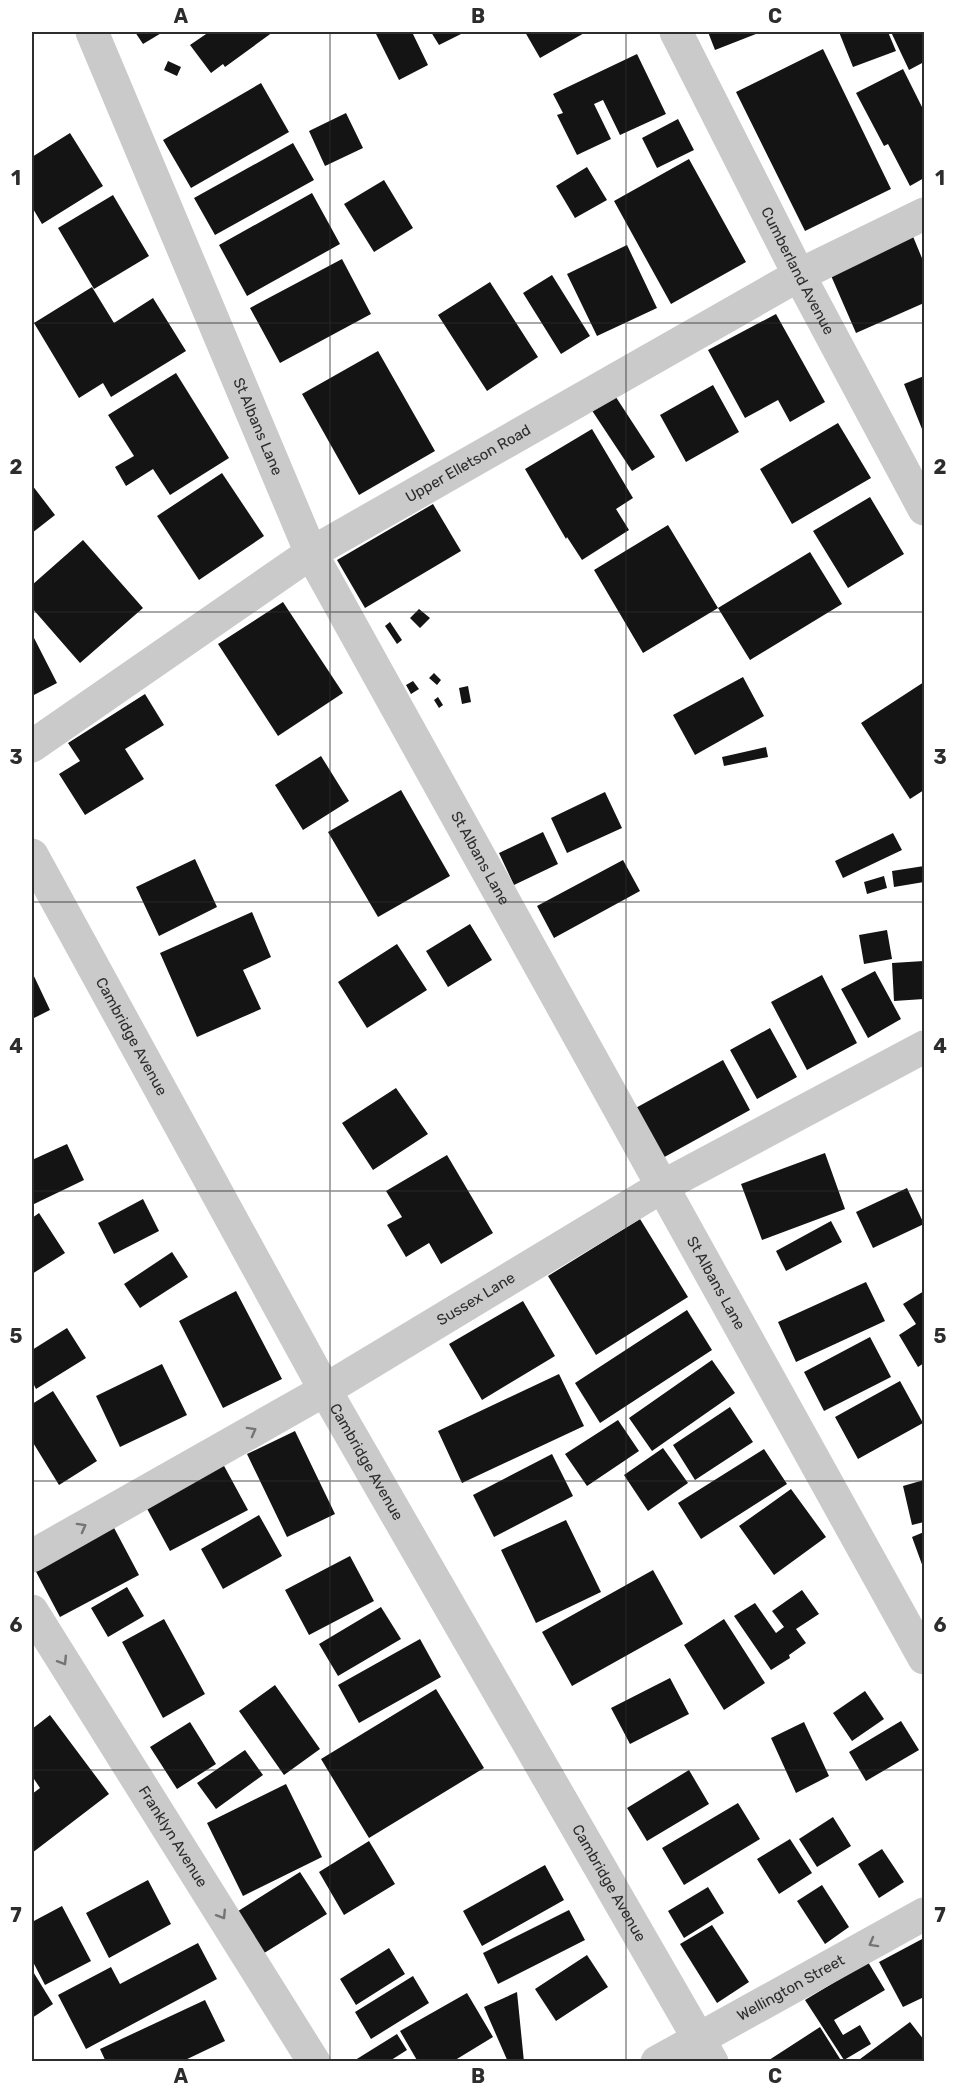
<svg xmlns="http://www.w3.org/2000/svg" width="956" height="2093" font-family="Rubik,sans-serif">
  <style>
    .building { fill: #141414 }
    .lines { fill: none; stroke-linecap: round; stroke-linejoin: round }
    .minor { stroke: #cacaca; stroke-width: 33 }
    .oneway { stroke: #747474 }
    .grid { fill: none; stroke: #2d2d2d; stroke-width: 1.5; stroke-opacity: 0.55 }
    .labels { text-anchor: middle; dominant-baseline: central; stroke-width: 6; stroke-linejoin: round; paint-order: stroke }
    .street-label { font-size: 15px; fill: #2d2d2d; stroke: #fff }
    .neatline { fill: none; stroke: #2d2d2d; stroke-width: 2 }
    .grid-label { font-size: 20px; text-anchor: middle; font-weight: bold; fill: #2d2d2d }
  </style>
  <rect width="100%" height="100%" fill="#fff"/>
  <!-- building -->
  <path class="building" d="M 135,32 L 163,32 L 143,44 Z
    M 209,32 L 273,32 L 225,67 L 223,64 L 211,73 L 190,45 Z
    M 375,32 L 412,32 L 428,65 L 399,80 Z
    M 431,32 L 465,32 L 439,45 Z
    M 525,32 L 586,32 L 540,58 Z
    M 708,32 L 761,32 L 715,50 Z
    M 839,32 L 888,32 L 896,51 L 853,67 Z
    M 891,32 L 924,32 L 924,62 L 909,70 Z
    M 823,49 L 891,189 L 805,231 L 736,92 Z
    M 637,54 L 666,114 L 620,135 L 603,100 L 594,104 L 611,139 L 577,155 L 557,115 L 563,113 L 553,94 Z
    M 168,61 L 181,67 L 177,76 L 164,70 Z
    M 903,69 L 924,111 L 924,178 L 910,186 L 888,144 L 884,146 L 856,93 Z
    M 261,83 L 289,132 L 191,188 L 163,140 Z
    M 346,113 L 363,148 L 325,166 L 309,131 Z
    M 678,119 L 694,150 L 657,168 L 642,138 Z
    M 70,133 L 103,186 L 42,224 L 32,207 L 32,157 Z
    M 293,143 L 314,180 L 215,235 L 194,198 Z
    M 689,159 L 746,262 L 671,304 L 614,201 Z
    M 587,167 L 607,200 L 575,218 L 556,186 Z
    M 384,180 L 413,228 L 374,252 L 344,204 Z
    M 312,193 L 340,244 L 247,296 L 219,245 Z
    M 113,195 L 149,256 L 94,289 L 58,228 Z
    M 912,234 L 924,263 L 924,303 L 856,333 L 829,271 Z
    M 627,245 L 657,308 L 597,336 L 567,274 Z
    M 342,259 L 371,314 L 280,363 L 250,308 Z
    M 552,275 L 590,336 L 561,354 L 523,293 Z
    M 490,282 L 538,357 L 487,391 L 438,315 Z
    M 92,287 L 114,323 L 153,298 L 186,351 L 111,397 L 103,383 L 79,398 L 34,323 Z
    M 776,314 L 825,402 L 790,422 L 778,400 L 745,418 L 708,350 Z
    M 378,351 L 435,451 L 359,495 L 302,394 Z
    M 176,373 L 229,458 L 170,495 L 153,469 L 126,486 L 115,467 L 134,456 L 108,415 Z
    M 924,376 L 924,434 L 904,384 Z
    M 713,385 L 739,432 L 686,462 L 660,415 Z
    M 610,388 L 655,457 L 632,471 L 587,403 Z
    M 838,423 L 871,478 L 792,524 L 760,469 Z
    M 592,429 L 633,498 L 616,509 L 629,530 L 582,560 L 567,537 L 566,539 L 525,469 Z
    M 222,473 L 264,536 L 199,580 L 157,516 Z
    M 32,485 L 55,515 L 32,533 Z
    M 870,497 L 904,554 L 848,588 L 813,531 Z
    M 433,504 L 461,551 L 365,608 L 337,560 Z
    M 668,525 L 718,608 L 643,653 L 594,570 Z
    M 83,540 L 143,608 L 80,663 L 32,608 L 32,585 Z
    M 810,552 L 842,604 L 750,660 L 718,608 Z
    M 283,602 L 343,693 L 278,736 L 218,644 Z
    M 419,609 L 430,618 L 420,628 L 410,618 Z
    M 390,622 L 402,640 L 397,644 L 385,626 Z
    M 32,634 L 57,683 L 32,696 Z
    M 434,673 L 441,680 L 437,685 L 429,678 Z
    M 743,677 L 764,716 L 695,755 L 673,715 Z
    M 413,681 L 419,689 L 411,694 L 406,685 Z
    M 924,682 L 924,790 L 910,799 L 861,723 Z
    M 468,686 L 471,702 L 462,704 L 459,688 Z
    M 145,694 L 164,725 L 125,749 L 144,779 L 85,815 L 59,774 L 80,761 L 68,743 Z
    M 438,697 L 443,705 L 439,708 L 434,700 Z
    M 766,747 L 768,757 L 724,766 L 722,757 Z
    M 321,756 L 349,801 L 303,830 L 275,785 Z
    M 401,790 L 450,876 L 378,917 L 328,832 Z
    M 605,792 L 622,828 L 567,853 L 551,818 Z
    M 543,832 L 558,864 L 514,885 L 499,853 Z
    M 893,833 L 902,850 L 843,878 L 835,861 Z
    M 195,859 L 217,907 L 159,936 L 136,887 Z
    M 623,860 L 640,891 L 554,938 L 537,906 Z
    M 924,866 L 924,882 L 894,887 L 892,871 Z
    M 884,876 L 887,888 L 867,894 L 864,882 Z
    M 252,912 L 271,957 L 243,970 L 261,1009 L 197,1037 L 160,953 Z
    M 470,924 L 492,960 L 448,987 L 426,951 Z
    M 887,930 L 892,959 L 864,964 L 859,935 Z
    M 397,944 L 427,990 L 367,1028 L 338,982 Z
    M 924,961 L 924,999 L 894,1001 L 892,963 Z
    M 875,971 L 901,1019 L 868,1038 L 841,989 Z
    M 32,972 L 50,1010 L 32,1019 Z
    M 822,975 L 857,1043 L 807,1070 L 771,1002 Z
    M 770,1028 L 797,1077 L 757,1099 L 730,1050 Z
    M 723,1060 L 750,1110 L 659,1160 L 632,1110 Z
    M 396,1088 L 428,1134 L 373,1170 L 342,1123 Z
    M 67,1144 L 84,1180 L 32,1205 L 32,1160 Z
    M 825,1153 L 845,1209 L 762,1240 L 741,1184 Z
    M 447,1155 L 493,1233 L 441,1264 L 429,1243 L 406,1257 L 387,1225 L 402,1217 L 386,1191 Z
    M 907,1188 L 924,1224 L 873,1248 L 856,1212 Z
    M 143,1199 L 159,1231 L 114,1254 L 98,1223 Z
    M 39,1213 L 65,1253 L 32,1274 L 32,1218 Z
    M 640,1219 L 688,1297 L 596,1355 L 548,1276 Z
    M 831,1221 L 842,1242 L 786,1271 L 776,1251 Z
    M 172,1252 L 188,1277 L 140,1308 L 124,1284 Z
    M 866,1282 L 885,1321 L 796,1362 L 778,1322 Z
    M 236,1291 L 282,1379 L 223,1408 L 179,1321 Z
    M 924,1291 L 924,1363 L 918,1367 L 899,1335 L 916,1324 L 903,1304 Z
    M 523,1301 L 555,1356 L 482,1400 L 449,1344 Z
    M 687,1310 L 712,1350 L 600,1423 L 575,1383 Z
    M 67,1328 L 86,1358 L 36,1389 L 32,1381 L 32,1350 Z
    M 870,1337 L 891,1377 L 824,1411 L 804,1372 Z
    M 712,1360 L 735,1393 L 652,1451 L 629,1418 Z
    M 162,1364 L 187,1415 L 120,1447 L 96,1396 Z
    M 559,1374 L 584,1426 L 462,1483 L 438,1431 Z
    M 900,1381 L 923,1423 L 858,1459 L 835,1417 Z
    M 53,1391 L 97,1461 L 59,1485 L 32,1441 L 32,1404 Z
    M 730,1407 L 753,1442 L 695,1480 L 673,1445 Z
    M 618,1420 L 639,1451 L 587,1486 L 565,1454 Z
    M 295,1431 L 335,1514 L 287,1537 L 247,1454 Z
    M 663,1448 L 688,1483 L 648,1511 L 624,1475 Z
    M 764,1449 L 787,1484 L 701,1539 L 678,1503 Z
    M 552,1454 L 573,1496 L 494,1537 L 473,1495 Z
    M 223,1464 L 248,1510 L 170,1551 L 145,1505 Z
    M 924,1480 L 924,1522 L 912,1525 L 903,1486 Z
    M 791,1489 L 826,1537 L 774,1575 L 739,1526 Z
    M 259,1515 L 282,1556 L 223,1589 L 201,1549 Z
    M 566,1520 L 601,1592 L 536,1623 L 501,1550 Z
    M 112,1524 L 139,1575 L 60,1617 L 33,1566 Z
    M 924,1532 L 924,1570 L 912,1537 Z
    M 350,1556 L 374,1601 L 309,1635 L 285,1590 Z
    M 653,1570 L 683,1624 L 572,1686 L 542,1632 Z
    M 127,1587 L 144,1616 L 108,1637 L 91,1608 Z
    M 802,1590 L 819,1614 L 796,1629 L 806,1643 L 789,1655 L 790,1658 L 771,1670 L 734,1616 L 755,1603 L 776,1633 L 784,1627 L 772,1611 Z
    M 381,1607 L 401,1639 L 338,1676 L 319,1644 Z
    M 164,1619 L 205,1694 L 163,1718 L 122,1642 Z
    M 724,1619 L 765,1683 L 724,1710 L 684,1645 Z
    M 420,1639 L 441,1677 L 359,1723 L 338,1685 Z
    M 670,1678 L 689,1714 L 630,1744 L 611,1708 Z
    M 275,1685 L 320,1749 L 284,1775 L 239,1711 Z
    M 436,1689 L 484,1768 L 369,1838 L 321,1759 Z
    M 865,1691 L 884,1719 L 852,1741 L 833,1713 Z
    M 50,1715 L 109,1794 L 32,1853 L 32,1794 L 40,1788 L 32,1776 L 32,1729 Z
    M 901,1721 L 919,1750 L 866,1781 L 849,1752 Z
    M 190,1722 L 216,1764 L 177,1789 L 150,1747 Z
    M 804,1722 L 829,1776 L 796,1793 L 771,1738 Z
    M 245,1750 L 263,1775 L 216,1809 L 197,1783 Z
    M 689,1770 L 709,1804 L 647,1841 L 627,1808 Z
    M 286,1784 L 322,1857 L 243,1896 L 207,1823 Z
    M 738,1803 L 760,1839 L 684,1885 L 662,1848 Z
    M 833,1817 L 851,1846 L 817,1867 L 799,1839 Z
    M 790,1839 L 812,1873 L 779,1894 L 757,1859 Z
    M 369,1841 L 395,1884 L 344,1915 L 319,1872 Z
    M 882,1849 L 904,1882 L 879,1898 L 858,1864 Z
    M 545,1865 L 564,1900 L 482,1946 L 463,1911 Z
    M 300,1872 L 327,1914 L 261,1955 L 235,1913 Z
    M 148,1880 L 171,1924 L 109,1958 L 86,1913 Z
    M 822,1885 L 849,1927 L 825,1944 L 797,1901 Z
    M 708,1887 L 724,1913 L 684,1938 L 668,1911 Z
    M 62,1906 L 91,1961 L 45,1985 L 32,1960 L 32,1922 Z
    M 569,1910 L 585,1940 L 498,1984 L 483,1953 Z
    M 712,1925 L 749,1982 L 717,2003 L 680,1944 Z
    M 924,1938 L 924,1997 L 903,2007 L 879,1962 Z
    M 198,1943 L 217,1979 L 86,2049 L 58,1995 L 111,1967 L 120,1984 Z
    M 389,1948 L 405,1974 L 356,2005 L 340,1979 Z
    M 587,1955 L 608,1987 L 556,2021 L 535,1989 Z
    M 868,1962 L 885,1990 L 834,2020 L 843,2035 L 860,2025 L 871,2044 L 844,2060 L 805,2000 Z
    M 32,1970 L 53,2004 L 32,2018 Z
    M 413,1976 L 429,2003 L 371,2039 L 355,2012 Z
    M 517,1992 L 524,2062 L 508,2062 L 484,2007 Z
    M 467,1993 L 493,2037 L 452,2062 L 418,2062 L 400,2031 Z
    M 205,2000 L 225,2041 L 181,2062 L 106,2062 L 100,2049 Z
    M 910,2022 L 924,2040 L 924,2062 L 856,2062 Z
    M 820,2027 L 842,2062 L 766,2062 Z
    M 397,2034 L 407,2050 L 388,2062 L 352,2062 Z"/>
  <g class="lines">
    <!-- minor -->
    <g class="minor">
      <path id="s1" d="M 92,32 L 311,553 L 924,1658"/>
      <path id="s2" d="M 676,32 L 799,275 L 924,509"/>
      <path id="s3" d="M 32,746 L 311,553 L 799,275 L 924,214"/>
      <path id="s4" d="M 32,855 L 325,1390 L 712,2062"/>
      <path id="s5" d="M 32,1556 L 325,1390 L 663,1186 L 924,1047"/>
      <path id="s6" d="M 32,1611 L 314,2062"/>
      <path id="s7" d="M 657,2062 L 924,1914"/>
    </g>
  </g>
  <!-- one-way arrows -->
  <defs><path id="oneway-chevron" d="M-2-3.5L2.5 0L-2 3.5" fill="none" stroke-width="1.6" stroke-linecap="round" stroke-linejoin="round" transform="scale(1.5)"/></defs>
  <g class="oneway">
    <use href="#oneway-chevron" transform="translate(252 1431) rotate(-29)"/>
    <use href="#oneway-chevron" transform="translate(82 1527) rotate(-29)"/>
    <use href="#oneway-chevron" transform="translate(63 1661) rotate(58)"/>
    <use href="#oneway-chevron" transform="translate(222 1915) rotate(58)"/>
    <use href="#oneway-chevron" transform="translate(873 1943) rotate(151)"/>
  </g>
  <!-- grid -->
  <path class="grid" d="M 330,32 L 330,2062M 626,32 L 626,2062M 32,323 L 924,323M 32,612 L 924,612M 32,902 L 924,902M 32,1191 L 924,1191M 32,1481 L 924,1481M 32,1770 L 924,1770"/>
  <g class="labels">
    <!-- street labels -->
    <g class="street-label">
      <text stroke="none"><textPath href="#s2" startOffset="268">Cumberland Avenue</textPath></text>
      <text stroke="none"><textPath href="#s1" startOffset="428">St Albans Lane</textPath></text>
      <text stroke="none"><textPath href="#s3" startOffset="520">Upper Elletson Road</textPath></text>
      <text stroke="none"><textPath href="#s1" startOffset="914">St Albans Lane</textPath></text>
      <text stroke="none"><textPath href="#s4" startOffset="207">Cambridge Avenue</textPath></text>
      <text stroke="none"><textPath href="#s1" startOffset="1400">St Albans Lane</textPath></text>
      <text stroke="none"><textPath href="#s5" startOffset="513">Sussex Lane</textPath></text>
      <text stroke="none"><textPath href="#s4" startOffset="693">Cambridge Avenue</textPath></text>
      <text stroke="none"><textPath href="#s6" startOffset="266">Franklyn Avenue</textPath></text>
      <text stroke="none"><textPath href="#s4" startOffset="1179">Cambridge Avenue</textPath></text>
      <text stroke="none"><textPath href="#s7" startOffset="153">Wellington Street</textPath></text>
    </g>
  </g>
  <!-- border -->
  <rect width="956" height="2093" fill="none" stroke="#ffffff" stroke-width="66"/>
  <rect x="33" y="33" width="890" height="2027" class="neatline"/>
  <g class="grid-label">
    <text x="181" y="23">A</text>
    <text x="478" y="23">B</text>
    <text x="775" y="23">C</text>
    <text x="16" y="185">1</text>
    <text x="940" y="185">1</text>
    <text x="16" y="474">2</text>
    <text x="940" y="474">2</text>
    <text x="16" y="764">3</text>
    <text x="940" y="764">3</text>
    <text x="16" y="1053">4</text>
    <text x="940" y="1053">4</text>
    <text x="16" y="1343">5</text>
    <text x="940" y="1343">5</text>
    <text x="16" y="1632">6</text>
    <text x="940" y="1632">6</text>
    <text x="16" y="1922">7</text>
    <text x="940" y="1922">7</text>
    <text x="181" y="2083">A</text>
    <text x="478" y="2083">B</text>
    <text x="775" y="2083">C</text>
  </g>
</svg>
